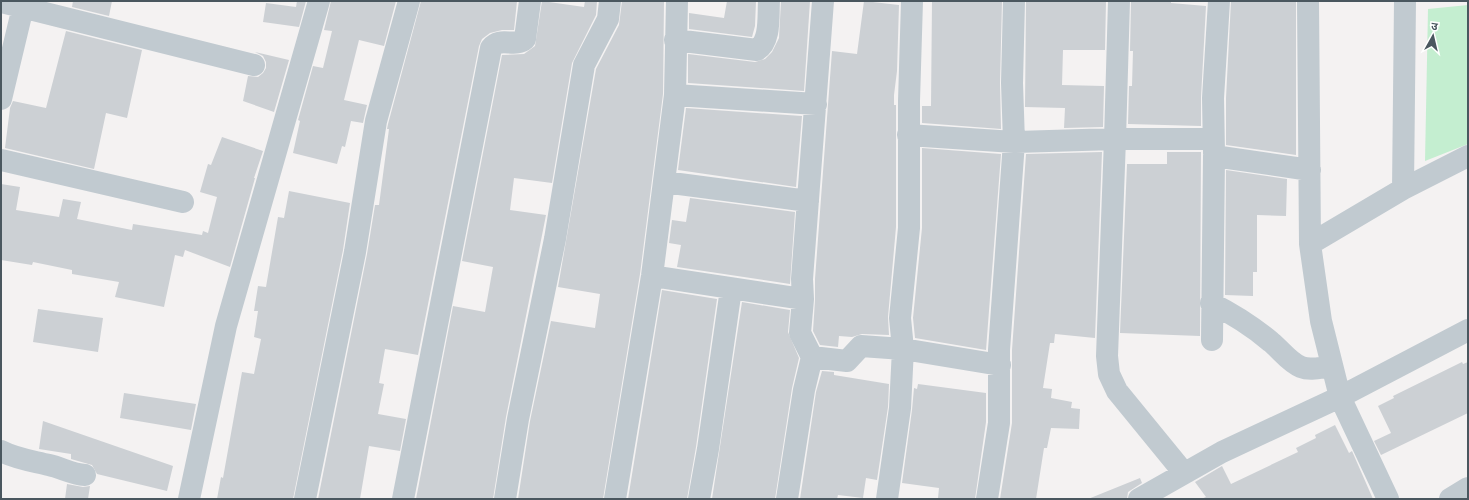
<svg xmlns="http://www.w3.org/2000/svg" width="1469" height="500" font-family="Signika,'Noto Sans Devanagari',sans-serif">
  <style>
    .green { fill: #c4eed0 }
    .building { fill: #ccd0d4 }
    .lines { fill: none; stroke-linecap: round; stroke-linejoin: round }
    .street { stroke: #c1cad0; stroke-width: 22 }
  </style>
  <rect width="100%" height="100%" fill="#f4f2f2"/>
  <!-- green -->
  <path class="green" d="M 1468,5 L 1468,144 L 1425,161 L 1428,9 Z"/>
  <!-- building -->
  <path class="building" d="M 73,1 L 112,1 L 109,16 L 72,7 Z
    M 297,1 L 306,1 L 299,27 L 263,22 L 266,3 L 296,7 Z
    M 331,1 L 396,1 L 384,46 L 359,40 L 344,100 L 367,105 L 363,123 L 351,121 L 345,147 L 342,146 L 337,164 L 293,153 L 300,121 L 298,120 L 313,66 L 323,68 L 332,31 L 324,30 Z
    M 421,1 L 517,1 L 514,30 L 502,30 L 490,33 L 482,39 L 479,46 L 418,355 L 385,349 L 379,383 L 384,384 L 378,414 L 406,419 L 400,451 L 369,446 L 360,499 L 318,499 L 367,254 L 375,205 L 379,205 L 389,129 L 387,129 L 388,124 Z
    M 542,1 L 584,7 L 585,1 L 597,1 L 596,15 L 572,63 L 552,183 L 514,178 L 510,210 L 546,215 L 506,417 L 493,499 L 416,499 L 453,306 L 485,312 L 493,267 L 462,261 L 502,55 L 524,54 L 535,46 Z
    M 622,1 L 664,1 L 663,94 L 640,274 L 603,499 L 518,499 L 530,421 L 551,321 L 595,328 L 600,294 L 558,287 L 596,69 L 619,25 Z
    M 727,1 L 756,1 L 755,26 L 752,37 L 689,29 L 689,13 L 724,18 Z
    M 781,1 L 810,1 L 804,91 L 688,83 L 688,54 L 755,62 L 765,59 L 772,52 L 779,38 Z
    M 864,1 L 899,5 L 897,71 L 894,95 L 894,105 L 896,105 L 896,227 L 888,317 L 889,335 L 862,334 L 852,337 L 839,336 L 838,347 L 820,345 L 813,331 L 815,300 L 815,279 L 832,51 L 857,54 Z
    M 932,1 L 1002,1 L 1000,83 L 1001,129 L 922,123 L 922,106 L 931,106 Z
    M 1026,1 L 1106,1 L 1105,50 L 1063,50 L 1062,85 L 1104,86 L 1103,127 L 1064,128 L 1065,108 L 1025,107 Z
    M 1131,1 L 1171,1 L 1171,3 L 1206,6 L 1201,97 L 1201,126 L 1128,124 L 1129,86 L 1132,86 L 1133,51 L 1130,51 Z
    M 1231,1 L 1296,1 L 1296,155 L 1226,145 L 1226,98 Z
    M 66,31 L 142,50 L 127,118 L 106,113 L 94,169 L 5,148 L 10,108 L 13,101 L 46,108 Z
    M 255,52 L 289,60 L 274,112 L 243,101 L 248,76 L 258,77 L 263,73 L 266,68 L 266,62 L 263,56 Z
    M 686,108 L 802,116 L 796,187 L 678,170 Z
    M 222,137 L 263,151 L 254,178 L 255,178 L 230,267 L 185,250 L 183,257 L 175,255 L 164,307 L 115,297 L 119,282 L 72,274 L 72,270 L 33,262 L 32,265 L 1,260 L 1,184 L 20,187 L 16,210 L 59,217 L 63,199 L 81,202 L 77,219 L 132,230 L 133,224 L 202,235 L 203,231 L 208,233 L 217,197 L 200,192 L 208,164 L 211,165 Z
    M 922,148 L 1001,154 L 986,350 L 915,338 L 913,318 L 922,228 Z
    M 1102,152 L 1095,338 L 1055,334 L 1054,343 L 1050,343 L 1043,388 L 1052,389 L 1051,398 L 1072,402 L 1071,408 L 1080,409 L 1079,429 L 1051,428 L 1047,448 L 1044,448 L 1036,499 L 1000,499 L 1012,423 L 1012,350 L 1026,154 Z
    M 1167,152 L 1201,152 L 1200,336 L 1120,333 L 1127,164 L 1167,164 Z
    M 1226,170 L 1287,179 L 1286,216 L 1257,215 L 1257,272 L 1253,272 L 1253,296 L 1225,295 Z
    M 289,191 L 350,203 L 343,250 L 293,499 L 217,499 L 221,477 L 223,478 L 242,372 L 254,374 L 261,339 L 254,337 L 258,311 L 254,311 L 258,286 L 266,287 L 278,217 L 284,218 Z
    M 690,198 L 795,212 L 790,284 L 677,267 L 681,245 L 669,243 L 672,220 L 686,222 Z
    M 662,290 L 717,299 L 696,447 L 687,499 L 628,499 Z
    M 742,302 L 790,310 L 788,332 L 799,358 L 792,388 L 775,499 L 712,499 Z
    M 38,309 L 103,318 L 98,352 L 33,342 Z
    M 1462,362 L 1463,364 L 1468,362 L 1468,413 L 1381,455 L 1374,441 L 1391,433 L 1378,406 L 1394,398 L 1393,396 Z
    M 822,371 L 834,372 L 834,375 L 889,384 L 888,407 L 877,480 L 866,478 L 863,498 L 838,495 L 837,499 L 800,499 L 816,392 Z
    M 918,384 L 986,393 L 986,422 L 975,499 L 938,498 L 939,488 L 902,483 L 912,410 L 914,388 L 917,389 Z
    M 124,393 L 196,404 L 191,430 L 120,418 Z
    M 43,421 L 173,466 L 167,491 L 97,474 L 92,465 L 71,459 L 71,454 L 39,449 Z
    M 1335,425 L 1349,453 L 1352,451 L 1373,499 L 1201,499 L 1206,497 L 1195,482 L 1222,466 L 1231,484 L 1298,452 L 1296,448 L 1316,438 L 1315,435 Z
    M 1140,478 L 1142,483 L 1128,492 L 1127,499 L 1088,499 Z
    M 67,484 L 83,487 L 90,486 L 88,499 L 65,499 Z"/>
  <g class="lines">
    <!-- street -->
    <path class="street" d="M 1119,1 L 1115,139 L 1213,139
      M 1308,1 L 1310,244 L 1403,189 L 1468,156
      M 1,2 L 254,65
      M 675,40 L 757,50 C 771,41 768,16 769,1
      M 675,95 L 677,1
      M 1,99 L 23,7
      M 908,135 L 1014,142 L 1115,139 L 1107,356 L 1109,374 L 1117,391 L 1184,473
      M 1214,153 L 1213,98 L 1219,1
      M 1,160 L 183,202
      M 664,182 L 808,201
      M 1403,189 L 1405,1
      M 1310,244 L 1321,321 L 1340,397 L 1388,499
      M 652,276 L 803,299
      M 1211,303 C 1233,314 1252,326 1271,342 C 1281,350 1289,362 1301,367 C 1311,371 1322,367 1332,366
      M 1212,340 L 1214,156 L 1310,170
      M 812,357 L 847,361 L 861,346 L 903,349 L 1000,365
      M 1,451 C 16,459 33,461 49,465 C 62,468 72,474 85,475
      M 189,499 L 226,326 L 319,1
      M 305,499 L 355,252 L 376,121 L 409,1
      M 403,499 L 491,48 C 500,36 515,48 525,39 L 530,1
      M 505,499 L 518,419 L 555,239 L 584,65 L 608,19 L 610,1
      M 615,499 L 652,276 L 675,95 L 816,104
      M 699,499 L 708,449 L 731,289
      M 787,499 L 804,390 L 812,357 L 800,333 L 803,299 L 802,279 L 823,1
      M 887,499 L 900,408 L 903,349 L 900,318 L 909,228 L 909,101 L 912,1
      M 987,499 L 999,423 L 999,350 L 1014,142 L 1012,83 L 1014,1
      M 1139,499 L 1222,452 L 1340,397 L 1468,330
      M 1450,499 L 1468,488"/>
  </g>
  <!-- border -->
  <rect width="1469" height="500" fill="none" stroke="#4a575f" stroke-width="4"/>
  <!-- north arrow -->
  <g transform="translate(1433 36) rotate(8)" stroke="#ffffff" stroke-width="3" paint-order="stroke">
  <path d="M0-3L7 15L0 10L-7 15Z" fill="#4a575f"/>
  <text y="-6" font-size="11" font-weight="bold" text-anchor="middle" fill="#4a575f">उ</text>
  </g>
</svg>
